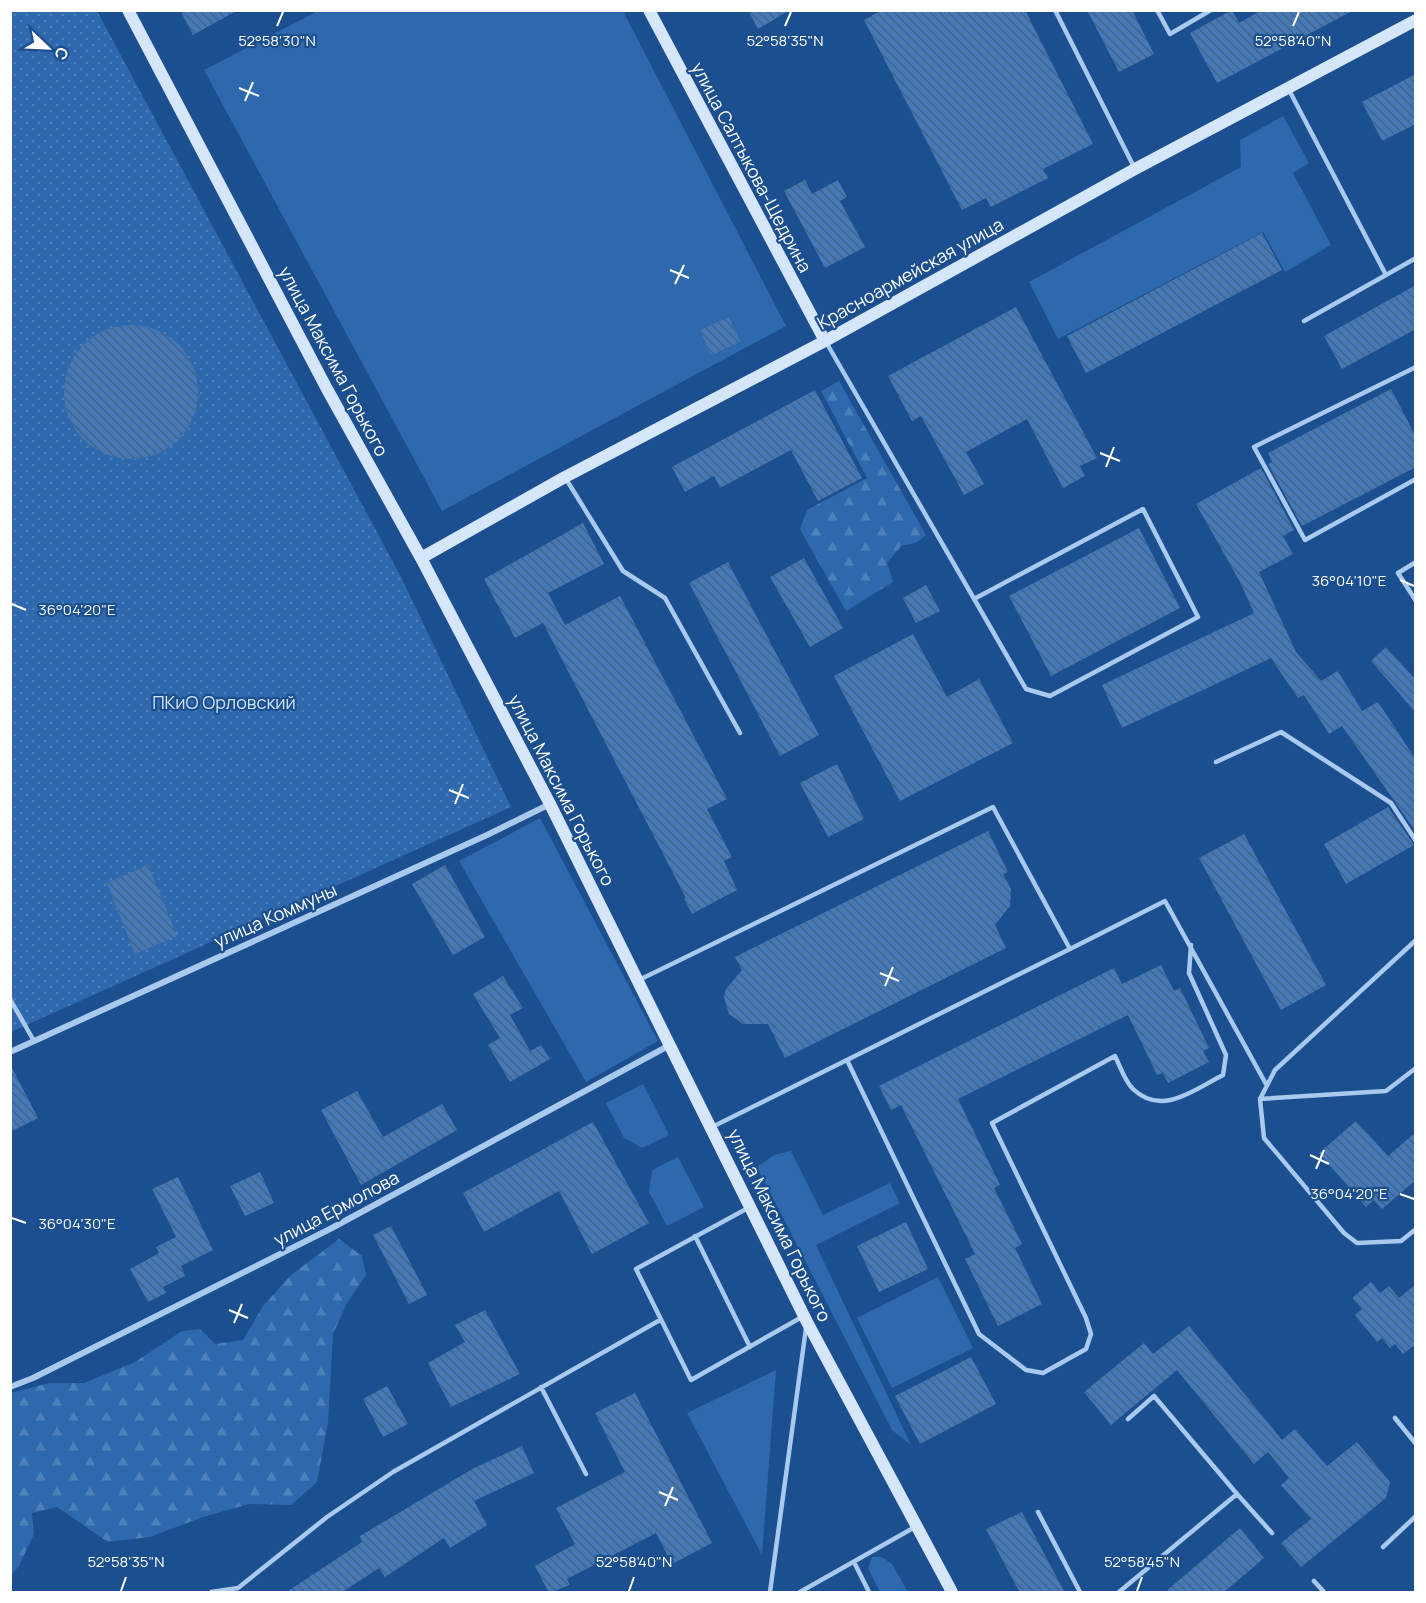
<svg xmlns="http://www.w3.org/2000/svg" width="1426" height="1603" font-family="Manrope,sans-serif">
  <style>
    .green { fill: #2e69ad }
    .forest { fill: url(#forest-firs) }
    .park { fill: url(#park-dots) }
    .building { fill: url(#building-back-hatch) }
    .lines { fill: none; stroke-linecap: round; stroke-linejoin: round }
    .lane { stroke: #a9c9ee; stroke-width: 4.5 }
    .street { stroke: #a9c9ee; stroke-width: 6 }
    .secondary { stroke: #d6e6fa; stroke-width: 12 }
    .ticks { fill: none; stroke: #fff; stroke-width: 2 }
    .labels { text-anchor: middle; dominant-baseline: central; stroke-width: 4.5; stroke-linejoin: round; paint-order: stroke }
    .street-label { font-size: 18px; fill: #fff; stroke: #1b4f8f }
    .park-label { font-size: 18px; fill: #cfe3fa; stroke: #1b4f8f }
    .ticks-label { font-size: 15px; text-anchor: middle; fill: #fff; stroke: #1b4f8f; stroke-width: 4.5; stroke-linejoin: round; paint-order: stroke }
  </style>
  <defs>
    <pattern id="forest-firs" width="22" height="20" patternUnits="userSpaceOnUse" patternTransform="scale(1.5)"><rect width="22" height="20" fill="#2e69ad"/><path d="M5 1l3.5 6h-7zM16 11l3.5 6h-7z" fill="#4d80b9"/></pattern>
    <pattern id="park-dots" width="8" height="8" patternUnits="userSpaceOnUse" patternTransform="scale(1.5)"><rect width="8" height="8" fill="#2e69ad"/><path d="M2 2h.1M6 6h.1" fill="none" stroke="#4d80b9" stroke-width="1.8" stroke-linecap="round"/></pattern>
    <pattern id="building-back-hatch" width="6" height="6" patternUnits="userSpaceOnUse" patternTransform="scale(1.5)"><rect width="6" height="6" fill="#4478b7"/><path d="M-1 5l2 2M0 0l6 6M5-1l2 2" fill="none" stroke="#486282"/></pattern>
  </defs>
  <rect width="100%" height="100%" fill="#1b4f8f"/>
  <!-- green -->
  <path class="green" d="M 318,11 L 623,11 L 786,326 L 442,511 L 204,70 Z
    M 1283,116 L 1309,163 L 1293,173 L 1331,245 L 1285,272 L 1263,232 L 1058,339 L 1029,282 L 1241,167 L 1240,140 Z
    M 540,818 L 658,1041 L 586,1082 L 459,861 Z
    M 643,1084 L 669,1135 L 642,1148 L 624,1138 L 606,1103 Z
    M 791,1151 L 823,1215 L 890,1183 L 900,1203 L 816,1245 L 911,1445 L 892,1430 L 757,1167 L 774,1155 Z
    M 678,1157 L 704,1207 L 667,1226 L 649,1192 L 652,1170 Z
    M 938,1277 L 973,1348 L 892,1388 L 857,1318 Z
    M 776,1370 L 762,1555 L 687,1413 Z
    M 872,1557 L 882,1557 L 892,1564 L 908,1592 L 880,1592 L 868,1568 Z"/>
  <!-- forest -->
  <path class="forest" d="M 839,381 L 926,535 L 916,543 L 901,546 L 887,563 L 893,582 L 846,611 L 800,529 L 807,510 L 867,478 L 821,391 Z
    M 339,1239 L 362,1256 L 366,1275 L 347,1303 L 333,1334 L 328,1422 L 317,1482 L 291,1505 L 249,1504 L 203,1517 L 150,1537 L 108,1542 L 57,1507 L 32,1513 L 34,1534 L 19,1566 L 11,1575 L 11,1393 L 49,1383 L 84,1383 L 135,1362 L 182,1331 L 200,1329 L 215,1344 L 243,1340 L 263,1306 L 291,1275 Z"/>
  <!-- park -->
  <path class="park" d="M 10,11 L 97,11 L 401,577 L 511,807 L 11,1032 Z"/>
  <!-- building -->
  <path class="building" d="M 180,10 L 238,10 L 193,35 Z
    M 748,10 L 790,10 L 758,29 Z
    M 882,10 L 1025,10 L 1093,144 L 1043,169 L 1048,178 L 991,207 L 986,198 L 962,210 L 864,20 Z
    M 1087,10 L 1132,10 L 1154,54 L 1119,72 Z
    M 1232,10 L 1239,23 L 1262,10 L 1354,10 L 1217,83 L 1190,33 Z
    M 1416,74 L 1416,124 L 1382,141 L 1362,102 Z
    M 805,180 L 812,194 L 838,180 L 847,197 L 840,201 L 865,247 L 825,268 L 784,191 Z
    M 1262,233 L 1282,270 L 1086,373 L 1067,336 Z
    M 1416,285 L 1416,329 L 1342,369 L 1324,336 Z
    M 1016,307 L 1097,458 L 1080,466 L 1085,476 L 1063,488 L 1027,419 L 966,452 L 984,484 L 964,495 L 921,416 L 912,421 L 888,376 Z
    M 729,317 L 740,342 L 711,355 L 700,330 Z
    M64 392a67 67 0 1 1 134 0a67 67 0 1 1-134 0Z
    M 1391,389 L 1416,437 L 1416,467 L 1302,526 L 1268,464 L 1272,462 L 1268,453 Z
    M 815,390 L 862,478 L 818,501 L 791,450 L 720,488 L 714,476 L 685,492 L 672,467 Z
    M 1261,468 L 1294,530 L 1283,536 L 1293,554 L 1259,572 L 1296,652 L 1321,681 L 1338,671 L 1362,711 L 1378,702 L 1416,760 L 1416,832 L 1342,726 L 1329,734 L 1304,695 L 1298,698 L 1271,658 L 1122,728 L 1102,685 L 1254,613 L 1240,582 L 1196,504 Z
    M 583,523 L 604,564 L 548,593 L 565,625 L 620,596 L 727,799 L 707,809 L 732,857 L 724,861 L 737,890 L 692,914 L 684,899 L 686,898 L 543,623 L 515,638 L 484,579 Z
    M 1139,528 L 1180,608 L 1051,676 L 1009,596 Z
    M 804,558 L 843,628 L 810,647 L 770,577 Z
    M 728,562 L 819,735 L 780,756 L 689,583 Z
    M 926,585 L 940,611 L 916,623 L 903,598 Z
    M 913,634 L 947,697 L 979,679 L 1013,743 L 900,801 L 834,676 Z
    M 1386,647 L 1416,680 L 1416,713 L 1371,661 Z
    M 837,764 L 864,819 L 828,837 L 800,783 Z
    M 1388,807 L 1414,845 L 1346,884 L 1324,844 Z
    M 988,831 L 1008,872 L 1003,874 L 1011,889 L 1010,906 L 995,925 L 1006,948 L 785,1058 L 768,1024 L 743,1024 L 729,1014 L 724,997 L 726,989 L 742,970 L 735,957 Z
    M 1244,834 L 1326,985 L 1281,1010 L 1199,858 Z
    M 148,865 L 177,936 L 135,954 L 107,883 Z
    M 445,865 L 485,937 L 453,955 L 412,884 Z
    M 1161,965 L 1174,991 L 1180,988 L 1209,1048 L 1203,1051 L 1209,1062 L 1168,1083 L 1163,1073 L 1157,1075 L 1128,1015 L 958,1099 L 1000,1185 L 994,1188 L 1022,1244 L 1015,1248 L 1042,1304 L 998,1326 L 965,1259 L 975,1254 L 901,1105 L 891,1110 L 879,1086 L 1114,968 L 1122,984 Z
    M 503,976 L 523,1008 L 510,1015 L 530,1051 L 541,1045 L 550,1059 L 510,1082 L 488,1045 L 500,1038 L 473,994 Z
    M 10,1064 L 38,1118 L 10,1132 Z
    M 357,1091 L 383,1137 L 442,1104 L 457,1130 L 361,1185 L 321,1110 Z
    M 1356,1121 L 1388,1156 L 1416,1132 L 1416,1180 L 1382,1209 L 1374,1200 L 1366,1207 L 1319,1153 Z
    M 593,1122 L 649,1223 L 592,1254 L 559,1191 L 484,1232 L 463,1193 Z
    M 260,1172 L 274,1203 L 245,1216 L 230,1186 Z
    M 178,1177 L 213,1250 L 181,1266 L 185,1276 L 163,1287 L 166,1293 L 148,1302 L 130,1269 L 159,1253 L 156,1247 L 176,1237 L 152,1189 Z
    M 906,1222 L 928,1269 L 879,1292 L 857,1246 Z
    M 391,1226 L 427,1295 L 409,1304 L 373,1235 Z
    M 1371,1282 L 1380,1293 L 1389,1286 L 1399,1298 L 1416,1284 L 1416,1344 L 1403,1354 L 1395,1344 L 1390,1348 L 1382,1338 L 1377,1342 L 1355,1315 L 1362,1309 L 1352,1298 Z
    M 485,1310 L 520,1374 L 451,1407 L 428,1363 L 465,1342 L 455,1325 Z
    M 1189,1326 L 1282,1440 L 1295,1429 L 1327,1466 L 1357,1442 L 1390,1482 L 1386,1498 L 1301,1567 L 1281,1543 L 1311,1519 L 1281,1485 L 1289,1478 L 1268,1452 L 1254,1464 L 1177,1370 L 1111,1425 L 1084,1392 L 1144,1343 L 1153,1354 Z
    M 971,1357 L 996,1404 L 920,1444 L 895,1396 Z
    M 387,1386 L 408,1424 L 383,1437 L 363,1399 Z
    M 635,1393 L 712,1543 L 672,1564 L 656,1533 L 567,1579 L 570,1585 L 549,1593 L 535,1566 L 575,1544 L 556,1508 L 625,1472 L 595,1413 Z
    M 522,1446 L 534,1473 L 474,1501 L 487,1525 L 450,1548 L 444,1538 L 385,1577 L 379,1568 L 341,1593 L 285,1593 L 362,1542 L 360,1536 L 474,1468 Z
    M 1022,1512 L 1065,1593 L 1020,1593 L 986,1529 Z
    M 1240,1528 L 1264,1558 L 1223,1593 L 1164,1593 Z"/>
  <g class="lines">
    <!-- lane -->
    <path class="lane" d="M 1055,10 L 1135,169
      M 1157,10 L 1170,34 L 1211,10
      M 1289,90 L 1386,275 L 1416,258
      M 1304,321 L 1386,275
      M 826,342 L 1026,689 L 1050,696 L 1198,617 L 1143,509 L 974,599
      M 1416,367 L 1254,447 L 1305,540 L 1416,479
      M 566,479 L 623,571 L 665,598 L 740,733
      M 1416,562 L 1398,573 L 1416,601
      M 1216,762 L 1281,732 L 1391,803 L 1416,841
      M 1070,949 L 1165,901 L 1266,1084
      M 639,980 L 993,807 L 1070,949 L 712,1127
      M 10,999 L 34,1041
      M 847,1060 L 979,1334 L 1026,1370 L 1043,1373 L 1086,1349 L 1091,1334 L 1086,1318 L 992,1123 L 1115,1056 C 1120,1066 1125,1082 1133,1089 C 1162,1117 1195,1089 1223,1075 L 1226,1055 L 1189,973 L 1191,945
      M 1416,1068 L 1386,1091 L 1260,1099 L 1264,1138 L 1344,1233 L 1357,1243 L 1401,1241 L 1416,1229
      M 1260,1099 L 1275,1070 L 1416,940
      M 748,1208 L 636,1269 L 691,1380 L 802,1317
      M 695,1236 L 750,1347
      M 541,1387 L 586,1474
      M 1395,1418 L 1416,1444
      M 1237,1494 L 1272,1533
      M 1038,1512 L 1080,1592
      M 1383,1547 L 1416,1516
      M 854,1562 L 869,1592
      M 1314,1581 L 1324,1592
      M 211,1592 L 238,1588 L 327,1517 L 393,1472 L 660,1320
      M 770,1592 L 806,1328
      M 800,1592 L 915,1527
      M 1119,1592 L 1237,1494 L 1154,1396 L 1128,1419"/>
    <!-- street -->
    <path class="street" d="M 10,1052 L 487,835 L 550,804
      M 10,1387 L 33,1378 L 330,1229 L 670,1045"/>
    <!-- secondary -->
    <path class="secondary" d="M 128,10 L 327,389 L 421,558 L 550,804 L 807,1322 L 952,1592
      M 649,10 L 825,341
      M 421,558 L 565,477 L 825,341 L 1135,169 L 1416,20"/>
  </g>
  <!-- ticks -->
  <path class="ticks" d="M 277,26 L 283,12M 785,26 L 791,12M 1293,26 L 1299,12M 239,88 L 259,96M 245,101 L 253,82M 670,270 L 689,278M 675,284 L 684,265M 1100,453 L 1120,461M 1106,467 L 1114,447M 1400,580 L 1414,586M 12,604 L 26,610M 449,790 L 469,798M 455,804 L 463,784M 880,973 L 899,981M 885,986 L 893,967M 1310,1155 L 1329,1164M 1316,1169 L 1324,1150M 1400,1194 L 1414,1199M 12,1218 L 26,1223M 229,1310 L 248,1318M 234,1323 L 242,1304M 659,1492 L 678,1500M 665,1506 L 673,1487M 121,1591 L 126,1577M 629,1591 L 634,1577M 1137,1591 L 1142,1577"/>
  <g class="labels">
    <!-- street labels -->
    <g class="street-label">
      <text transform="translate(752 167) rotate(62)">улица Салтыкова-Щедрина</text>
      <text transform="translate(910 273) rotate(-29)">Красноармейская улица</text>
      <text transform="translate(334 361) rotate(62)">улица Максима Горького</text>
      <text transform="translate(562 790) rotate(63)">улица Максима Горького</text>
      <text transform="translate(275 915) rotate(-24)">улица Коммуны</text>
      <text transform="translate(336 1208) rotate(-28)">улица Ермолова</text>
      <text transform="translate(780 1225) rotate(64)">улица Максима Горького</text>
    </g>
    <!-- park labels -->
    <g class="park-label">
      <text x="224" y="702">ПКиО Орловский</text>
    </g>
  </g>
  <g class="ticks-label">
    <text x="277" y="46">52°58'30"N</text>
    <text x="785" y="46">52°58'35"N</text>
    <text x="1293" y="46">52°58'40"N</text>
    <text x="1349" y="586">36°04'10"E</text>
    <text x="77" y="615">36°04'20"E</text>
    <text x="1349" y="1199">36°04'20"E</text>
    <text x="77" y="1229">36°04'30"E</text>
    <text x="126" y="1567">52°58'35"N</text>
    <text x="634" y="1567">52°58'40"N</text>
    <text x="1142" y="1567">52°58'45"N</text>
  </g>
  <!-- border -->
  <rect width="1426" height="1603" fill="none" stroke="#ffffff" stroke-width="24"/>
  <!-- north arrow -->
  <g transform="translate(48 48) rotate(113)" stroke="#1b4f8f" stroke-width="4.5" paint-order="stroke">
  <path d="M0-4.5L10 22L0 15L-10 22Z" fill="#ffffff"/>
  <text y="-9" font-size="16" font-weight="bold" text-anchor="middle" fill="#ffffff">С</text>
  </g>
</svg>
